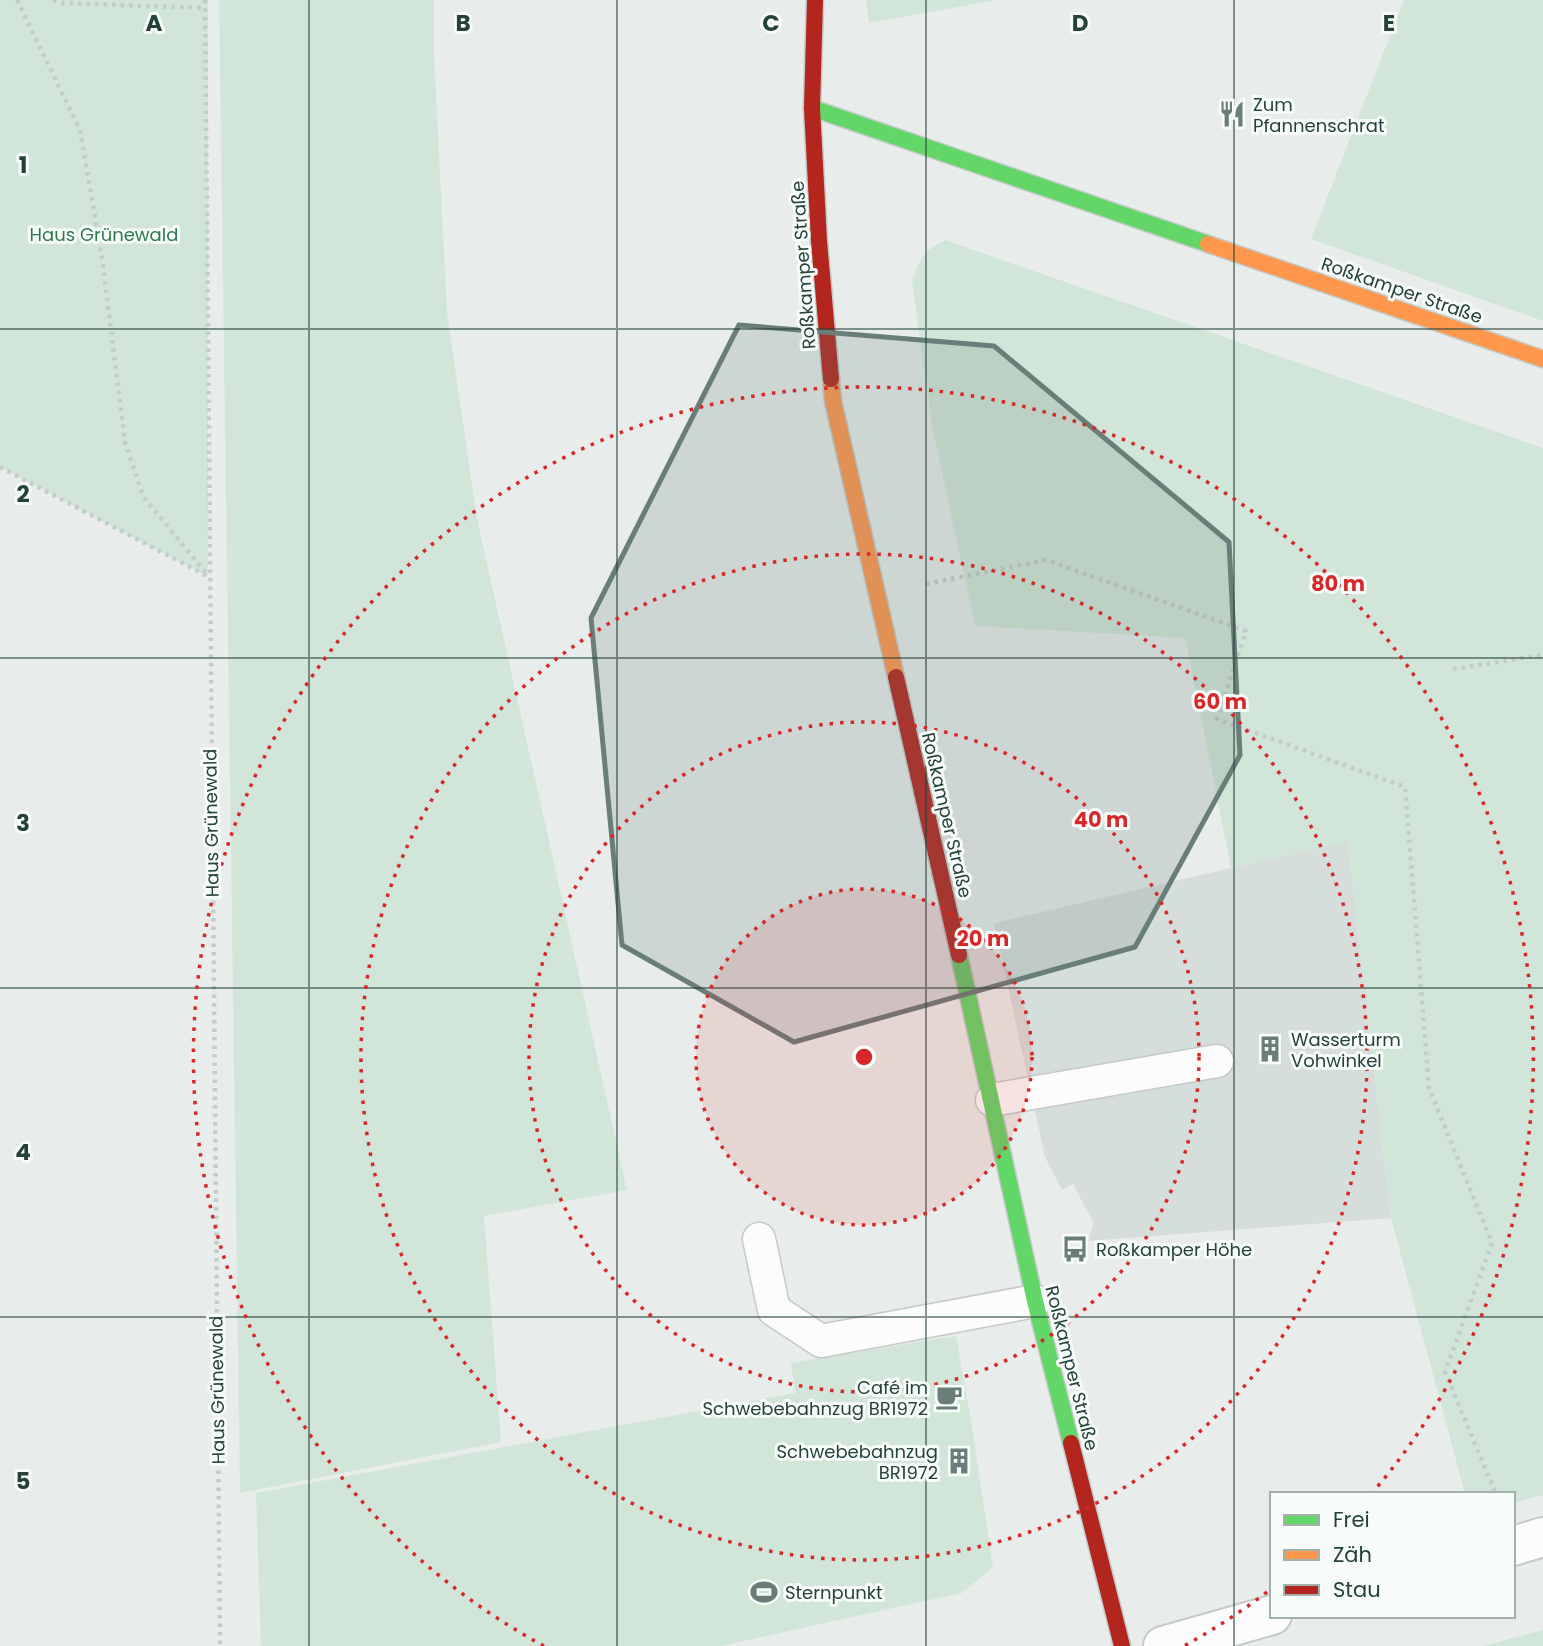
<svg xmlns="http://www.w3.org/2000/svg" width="1543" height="1646" font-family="Poppins,sans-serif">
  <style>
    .built { fill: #d6dedb }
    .green { fill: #d1e6d8 }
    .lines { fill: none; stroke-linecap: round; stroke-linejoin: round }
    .lane-casing { stroke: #c5cac8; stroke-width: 35 }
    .street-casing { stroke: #c5cac8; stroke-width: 42 }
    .fast-casing { stroke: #c3cbc8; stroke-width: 19 }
    .slow-casing { stroke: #c3cbc8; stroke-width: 19 }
    .jam-casing { stroke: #c3cbc8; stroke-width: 19 }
    .path { stroke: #c3ccca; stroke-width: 4.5; stroke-dasharray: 3.5 5; stroke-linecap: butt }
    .lane { stroke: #fcfcfc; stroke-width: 32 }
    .street { stroke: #fcfcfc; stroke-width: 38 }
    .fast { stroke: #63d668; stroke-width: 16 }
    .slow { stroke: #ff974d; stroke-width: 16 }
    .jam { stroke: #b3261e; stroke-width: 16 }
    .marked { fill: #697e78; fill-opacity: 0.2; stroke: #697e78; stroke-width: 5; stroke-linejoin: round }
    .grid { fill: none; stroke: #24423a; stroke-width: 2; stroke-opacity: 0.55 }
    .ring { fill: none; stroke: #d62828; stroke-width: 3.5; stroke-dasharray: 3.5 7 }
    .labels { text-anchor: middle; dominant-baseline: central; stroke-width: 6; stroke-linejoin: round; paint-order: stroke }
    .poi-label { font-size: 18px; fill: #24423a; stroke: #f7fbf9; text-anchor: start }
    .park-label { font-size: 18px; fill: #2d7a4b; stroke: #f7fbf9 }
    .street-label { font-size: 18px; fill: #24423a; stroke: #f7fbf9 }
    .grid-label { font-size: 23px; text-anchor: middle; font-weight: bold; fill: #24423a; stroke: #f7fbf9; stroke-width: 6; stroke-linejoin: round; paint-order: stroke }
    .centre { fill: #d62828; stroke: #f7fbf9; stroke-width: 3.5 }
    .ring-label { font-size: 21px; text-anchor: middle; font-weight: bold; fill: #d62828; stroke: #f7fbf9; stroke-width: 6; stroke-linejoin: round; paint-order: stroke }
  </style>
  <rect width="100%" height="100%" fill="#e8edeb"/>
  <!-- built -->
  <path class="built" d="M 1348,841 L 1391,1218 L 1089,1241 L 1093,1222 L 1073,1184 L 1062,1190 L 1045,1157 L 994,923 Z"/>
  <!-- green -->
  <path class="green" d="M 0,0 L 208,0 L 208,577 L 0,467 Z
    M 219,0 L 434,0 L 434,54 L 447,312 L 477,519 L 627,1190 L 484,1216 L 501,1442 L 240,1493 Z
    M 866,0 L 997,0 L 869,23 Z
    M 1404,0 L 1543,0 L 1543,321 L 1311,239 Z
    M 945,240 L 1543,448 L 1543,1495 L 1513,1503 L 1513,1494 L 1465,1494 L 1391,1218 L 1348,841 L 1231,868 L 1185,638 L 975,626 L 932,426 L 912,281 C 920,257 923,252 945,240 Z
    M 956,1336 L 972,1427 L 993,1567 L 962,1593 L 721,1646 L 261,1646 L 256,1493 L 795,1393 L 791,1363 Z
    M 1543,1630 L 1543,1646 L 1483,1646 Z"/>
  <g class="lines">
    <!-- lane casing -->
    <g class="lane-casing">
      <path id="lane" d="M 992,1100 L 1217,1061
        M 759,1239 L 774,1310 L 821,1341 L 1035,1301"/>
    </g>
    <!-- street casing -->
    <g class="street-casing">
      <path id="street" d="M 1513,1546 L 1543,1537
        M 1163,1646 L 1272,1615"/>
    </g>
    <!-- fast casing -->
    <g class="fast-casing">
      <path id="fast" d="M 812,108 L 1208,244
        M 959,955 L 1035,1301 L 1071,1443"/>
    </g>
    <!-- slow casing -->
    <g class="slow-casing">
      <path id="slow" d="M 1208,244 L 1543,359
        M 831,379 L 833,401 L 896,677"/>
    </g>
    <!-- jam casing -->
    <g class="jam-casing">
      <path id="jam" d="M 815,0 L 812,108 L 819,241 L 831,379
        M 896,677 L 959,955
        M 1071,1443 L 1122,1646"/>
    </g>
    <!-- path -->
    <path class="path" d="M 17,0 L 80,130 L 102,258 L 125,442 L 143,496 L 208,576
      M 53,0 L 63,3 L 205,8
      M 205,0 L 220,1646
      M 0,467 L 207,576
      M 926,584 L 1046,560 L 1246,631 L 1217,719 L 1405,787 L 1429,1088 L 1492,1243 L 1445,1372 L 1496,1494
      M 1453,669 L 1543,655"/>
    <!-- lane -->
    <use href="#lane" class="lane"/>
    <!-- street -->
    <use href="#street" class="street"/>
    <!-- fast -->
    <use href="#fast" class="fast"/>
    <!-- slow -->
    <use href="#slow" class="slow"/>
    <!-- jam -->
    <use href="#jam" class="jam"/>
  </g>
  <!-- marked area -->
  <path class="marked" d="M 739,325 L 994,346 L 1229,542 L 1240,755 L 1135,947 L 794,1042 L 622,945 L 591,618 Z"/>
  <!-- grid -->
  <path class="grid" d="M 309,0 L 309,1646M 617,0 L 617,1646M 926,0 L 926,1646M 1234,0 L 1234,1646M 0,329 L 1543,329M 0,658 L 1543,658M 0,988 L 1543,988M 0,1317 L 1543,1317"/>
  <!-- distance rings -->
  <circle cx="864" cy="1057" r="168" fill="#d62828" fill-opacity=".12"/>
  <g class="ring">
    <circle cx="864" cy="1057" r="168"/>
    <circle cx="864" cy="1057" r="335"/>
    <circle cx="864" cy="1057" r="503"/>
    <path d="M1267 1592A670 670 0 0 1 1184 1646M544 1646A670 670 0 1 1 1373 1492"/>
  </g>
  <!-- icons -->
  <defs>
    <g id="restaurant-bare" transform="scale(2.1)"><path d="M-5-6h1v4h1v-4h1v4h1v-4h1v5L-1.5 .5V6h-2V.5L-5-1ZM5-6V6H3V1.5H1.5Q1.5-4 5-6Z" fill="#697e78" stroke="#f7fbf9" stroke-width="2.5" paint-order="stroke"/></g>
    <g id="building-bare" transform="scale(2.1)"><path d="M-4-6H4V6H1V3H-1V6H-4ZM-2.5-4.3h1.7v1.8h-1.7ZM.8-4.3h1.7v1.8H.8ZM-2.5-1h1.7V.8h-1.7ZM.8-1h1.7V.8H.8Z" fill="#697e78" stroke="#f7fbf9" stroke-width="2.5" paint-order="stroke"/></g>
    <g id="bus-bare" transform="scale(2.1)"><path d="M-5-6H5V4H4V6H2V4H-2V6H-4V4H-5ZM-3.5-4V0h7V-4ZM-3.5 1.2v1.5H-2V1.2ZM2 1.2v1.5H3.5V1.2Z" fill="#697e78" stroke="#f7fbf9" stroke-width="2.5" paint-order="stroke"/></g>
    <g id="cafe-bare" transform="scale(2.1)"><path d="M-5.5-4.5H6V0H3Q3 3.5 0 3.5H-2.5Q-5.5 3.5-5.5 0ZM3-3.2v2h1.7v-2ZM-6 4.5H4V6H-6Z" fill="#697e78" stroke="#f7fbf9" stroke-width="2.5" paint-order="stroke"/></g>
    <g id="stadium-bare" transform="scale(2.1)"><path d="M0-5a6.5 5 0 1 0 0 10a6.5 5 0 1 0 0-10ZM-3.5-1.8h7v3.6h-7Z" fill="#697e78" stroke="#f7fbf9" stroke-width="2.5" paint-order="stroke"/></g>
  </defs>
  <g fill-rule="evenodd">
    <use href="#restaurant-bare" x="1232" y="114"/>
    <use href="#building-bare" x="1270" y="1049"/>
    <use href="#bus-bare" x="1075" y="1249"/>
    <use href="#cafe-bare" x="949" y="1397"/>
    <use href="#building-bare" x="959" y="1461"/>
    <use href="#stadium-bare" x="764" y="1592"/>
  </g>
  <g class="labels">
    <!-- poi labels -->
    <g class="poi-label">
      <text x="1253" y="104">Zum<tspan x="1253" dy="21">Pfannenschrat</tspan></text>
      <text x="1291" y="1039">Wasserturm<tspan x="1291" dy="21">Vohwinkel</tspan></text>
      <text x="1096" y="1249">Roßkamper Höhe</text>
      <text x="928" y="1387" text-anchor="end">Café im<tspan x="928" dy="21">Schwebebahnzug BR1972</tspan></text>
      <text x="938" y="1451" text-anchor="end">Schwebebahnzug<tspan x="938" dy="21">BR1972</tspan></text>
      <text x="785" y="1592">Sternpunkt</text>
    </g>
    <!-- park labels -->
    <g class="park-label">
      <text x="104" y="234">Haus Grünewald</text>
    </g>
    <!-- street labels -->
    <g class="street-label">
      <text transform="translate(803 265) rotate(-94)">Roßkamper Straße</text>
      <text transform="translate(1402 290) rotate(19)">Roßkamper Straße</text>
      <text transform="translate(947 815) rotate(77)">Roßkamper Straße</text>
      <text transform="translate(211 823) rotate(-91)">Haus Grünewald</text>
      <text transform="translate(1072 1368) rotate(76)">Roßkamper Straße</text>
      <text transform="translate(217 1390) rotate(-91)">Haus Grünewald</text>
    </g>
  </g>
  <g class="grid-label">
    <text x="154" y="31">A</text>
    <text x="463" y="31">B</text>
    <text x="771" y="31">C</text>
    <text x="1080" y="31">D</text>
    <text x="1389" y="31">E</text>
    <text x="23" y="173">1</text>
    <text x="23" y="502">2</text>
    <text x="23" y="831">3</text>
    <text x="23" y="1160">4</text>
    <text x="23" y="1489">5</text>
  </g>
  <circle cx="864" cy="1057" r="10" class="centre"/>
  <g class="ring-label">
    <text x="1338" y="591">80 m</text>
    <text x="1220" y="709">60 m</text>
    <text x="1101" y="827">40 m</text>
    <text x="983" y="946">20 m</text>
  </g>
  <!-- legend -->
  <rect x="1270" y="1492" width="245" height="126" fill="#f7fbf9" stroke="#a3b1ad" stroke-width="2"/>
  <rect x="1284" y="1515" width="35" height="10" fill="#63d668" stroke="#a3b1ad" stroke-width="2"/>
  <text x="1333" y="1527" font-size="21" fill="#24423a">Frei</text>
  <rect x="1284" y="1550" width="35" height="10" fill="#ff974d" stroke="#a3b1ad" stroke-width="2"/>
  <text x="1333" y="1562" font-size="21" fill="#24423a">Zäh</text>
  <rect x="1284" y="1585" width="35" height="10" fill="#b3261e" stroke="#a3b1ad" stroke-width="2"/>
  <text x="1333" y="1597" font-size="21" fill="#24423a">Stau</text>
</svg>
